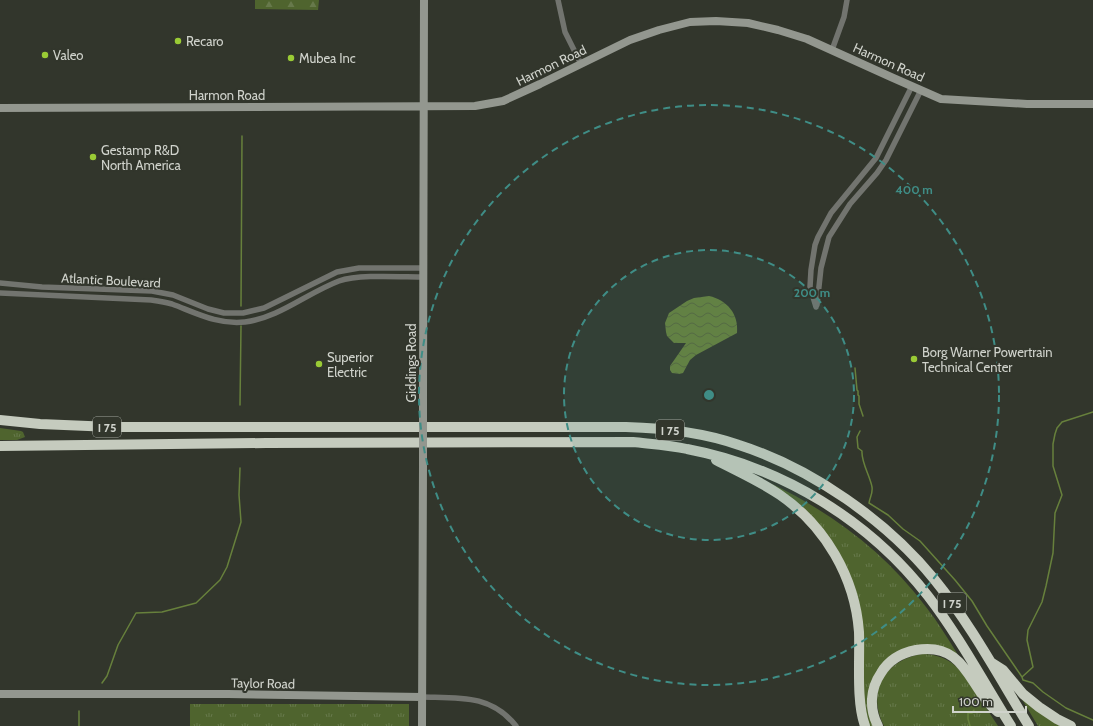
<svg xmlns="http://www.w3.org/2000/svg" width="1093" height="726" font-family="Cabin,sans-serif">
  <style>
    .grass { fill: url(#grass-tufts) }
    .forest { fill: url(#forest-firs) }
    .water { fill: url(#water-waves) }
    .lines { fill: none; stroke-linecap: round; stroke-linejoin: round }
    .stream { stroke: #67803c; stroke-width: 1.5 }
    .street { stroke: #72746f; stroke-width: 5.5 }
    .secondary { stroke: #93978f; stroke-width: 8 }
    .highway { stroke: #c5cbbe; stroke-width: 10 }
    .secondary-bridge { stroke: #93978f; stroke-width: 8 }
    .ring { fill: none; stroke: #3f8d86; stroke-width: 2; stroke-dasharray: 7 5 }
    .poi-dot { fill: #9acb35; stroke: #32362c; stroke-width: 1.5 }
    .labels { text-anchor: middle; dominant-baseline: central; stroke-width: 4; stroke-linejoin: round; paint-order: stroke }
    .shield { fill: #32362c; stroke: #a1a49c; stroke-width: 1 }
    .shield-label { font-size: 12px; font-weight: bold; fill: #d0d3cc }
    .poi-label { font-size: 13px; fill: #d0d3cc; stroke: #32362c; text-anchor: start }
    .street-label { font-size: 13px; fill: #d0d3cc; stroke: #32362c }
    .centre { fill: #3f8d86; stroke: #32362c; stroke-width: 2 }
    .ring-label { font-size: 12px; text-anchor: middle; font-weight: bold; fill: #3f8d86; stroke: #32362c; stroke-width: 4; stroke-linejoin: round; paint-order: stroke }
  </style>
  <defs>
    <pattern id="grass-tufts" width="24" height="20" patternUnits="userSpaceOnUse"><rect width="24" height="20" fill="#4f642e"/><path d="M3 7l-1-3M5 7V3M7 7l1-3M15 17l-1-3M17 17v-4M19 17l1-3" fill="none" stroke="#67794b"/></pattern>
    <pattern id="forest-firs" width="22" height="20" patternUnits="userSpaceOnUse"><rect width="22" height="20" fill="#4f642e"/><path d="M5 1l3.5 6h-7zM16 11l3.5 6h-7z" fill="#67794b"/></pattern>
    <pattern id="water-waves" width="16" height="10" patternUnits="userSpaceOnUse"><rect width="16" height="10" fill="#67803c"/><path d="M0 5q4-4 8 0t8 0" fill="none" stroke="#57663c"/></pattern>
  </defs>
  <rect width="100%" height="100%" fill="#32362c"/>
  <!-- grass -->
  <path class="grass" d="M 0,428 L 21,431 L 23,432 L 25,437 L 17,440 L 0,440 Z
    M 772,484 C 832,513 886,553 926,607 C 938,622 948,639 958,655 L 926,646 L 877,672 L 874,726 L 868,726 L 864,713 L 861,628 L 838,553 Z
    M 923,654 C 952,655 963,672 977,694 C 984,705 991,715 998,726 L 884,726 C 866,692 885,659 923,654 Z
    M 1020,696 L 1063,726 L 1038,726 Z
    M 190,704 L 409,704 L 409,726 L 190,726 Z"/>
  <!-- forest -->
  <path class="forest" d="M 255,0 L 319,0 L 318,10 L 255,9 Z"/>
  <!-- water -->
  <path class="water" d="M 709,296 C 727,300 739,314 737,333 L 696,355 L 690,360 L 683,373 L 679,374 L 672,373 L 670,370 L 670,366 L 686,343 L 674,343 L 667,336 L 666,332 L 665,323 L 669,313 L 687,301 L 694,298 Z"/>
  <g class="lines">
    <!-- stream -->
    <path class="stream" d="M 241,306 L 242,136
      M 855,368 L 857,390 L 858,391 L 858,395 L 859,396 L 859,404 L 863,416
      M 240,405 L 241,326
      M 860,431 L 857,437 L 858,448 L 862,451 C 861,462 870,476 872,487 C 873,493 870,497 869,503 L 888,515 L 903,529 L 920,541 L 955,580 L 972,601 L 987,626 L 1022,677 L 1023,680 L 1033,683 L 1043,692 L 1066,708 L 1093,720
      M 1022,677 L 1033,667 L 1027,640 L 1028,630 L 1042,602 L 1046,586 L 1053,553 L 1055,513 L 1062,495 L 1053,466 L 1053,444 L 1055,434 L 1057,428 L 1062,422 L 1093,412
      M 102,683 L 107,676 L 118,645 L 136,613 L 162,612 L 196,603 L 220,580 L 227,567 L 241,522 L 239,495 L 240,468
      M 79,726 L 79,711
      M 970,726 L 968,719 L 968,713 L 972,713 L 974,710"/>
    <!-- street -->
    <path class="street" d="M 558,0 L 565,32 L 581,64
      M 832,50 L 844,17 L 847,0
      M 0,283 L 42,287 L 152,291 L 173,295 L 208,309 L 224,313 L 243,313 L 264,308 L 337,272 L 359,268 L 424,268
      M 0,293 L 151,300 C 158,301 165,302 172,304 C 196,313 218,325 245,322 C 279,318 307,293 339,281 C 359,274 401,277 424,277
      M 817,305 L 821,268 L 829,237 L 850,204 L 877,173 L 886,160 L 921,90
      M 816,307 L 810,287 L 811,270 L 815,245 L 818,237 L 831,213 L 876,158 L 912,86
      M 422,697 C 458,698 491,694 516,726"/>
    <!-- secondary -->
    <path class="secondary" d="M 0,108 L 475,106 L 503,101 L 540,84 L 630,40 L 659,30 L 690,22 L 716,21 L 748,23 L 778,30 L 807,39 L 891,77 L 941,99 L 1027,104 L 1093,104
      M 423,399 L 424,0
      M 0,694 L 228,694 L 422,697
      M 422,726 L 423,465"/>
    <!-- highway -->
    <path class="highway" d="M 0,420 L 40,424 L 112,427 L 626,427 C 664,428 702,432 739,445 C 811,468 886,520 934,579 C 970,623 999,677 1029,726
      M 0,446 L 266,443 L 633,442 C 651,444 670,445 687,449 C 782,467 869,520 928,596 C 959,636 984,683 1011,726
      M 716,460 C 737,471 760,481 780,495 C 825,526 855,577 859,632 C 860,660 856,701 865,726
      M 992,663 L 1003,670 L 1023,694 L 1039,707 L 1057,719 L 1071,726
      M 878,726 C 869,709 870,689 881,673 C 888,661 901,653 916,650 C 967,641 969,690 998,712"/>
    <!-- secondary-bridge -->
    <path class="secondary-bridge" d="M 423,465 L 423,399"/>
  </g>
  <!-- distance rings -->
  <circle cx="709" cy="395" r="145" fill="#3f8d86" fill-opacity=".12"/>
  <g class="ring">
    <circle cx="709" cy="395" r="145"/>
    <circle cx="709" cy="395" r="290"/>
  </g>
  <!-- markers -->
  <g class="poi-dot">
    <circle cx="178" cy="41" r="4"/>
    <circle cx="45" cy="55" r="4"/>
    <circle cx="291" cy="58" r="4"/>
    <circle cx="93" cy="157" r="4"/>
    <circle cx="914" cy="359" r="4"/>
    <circle cx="319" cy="364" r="4"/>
  </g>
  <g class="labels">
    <!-- shield labels -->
    <g class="shield">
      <rect x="93" y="417" width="28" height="20" rx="3"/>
      <rect x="656" y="420" width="28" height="20" rx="3"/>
      <rect x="938" y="593" width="28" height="20" rx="3"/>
    </g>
    <g class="shield-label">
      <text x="107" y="427">I 75</text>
      <text x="670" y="430">I 75</text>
      <text x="952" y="603">I 75</text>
    </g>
    <!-- poi labels -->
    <g class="poi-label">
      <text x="186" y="41">Recaro</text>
      <text x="53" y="55">Valeo</text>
      <text x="299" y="58">Mubea Inc</text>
      <text x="101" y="150">Gestamp R&amp;D<tspan x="101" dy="15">North America</tspan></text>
      <text x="922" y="352">Borg Warner Powertrain<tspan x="922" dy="15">Technical Center</tspan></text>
      <text x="327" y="357">Superior<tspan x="327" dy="15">Electric</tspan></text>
    </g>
    <!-- street labels -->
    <g class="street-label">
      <text transform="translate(889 62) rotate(24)">Harmon Road</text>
      <text transform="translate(551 65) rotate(-26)">Harmon Road</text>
      <text x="227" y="95">Harmon Road</text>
      <text transform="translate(111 280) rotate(3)">Atlantic Boulevard</text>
      <text transform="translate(411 363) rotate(-90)">Giddings Road</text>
      <text transform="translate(263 683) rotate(1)">Taylor Road</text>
    </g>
  </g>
  <circle cx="709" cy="395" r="6" class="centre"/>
  <g class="ring-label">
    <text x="914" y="194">400 m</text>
    <text x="812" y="297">200 m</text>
  </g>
  <!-- scale -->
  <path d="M953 706v6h73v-6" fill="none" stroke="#d0d3cc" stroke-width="2"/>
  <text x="959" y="706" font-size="12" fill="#d0d3cc" stroke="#32362c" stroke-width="3" paint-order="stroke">100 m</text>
</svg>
